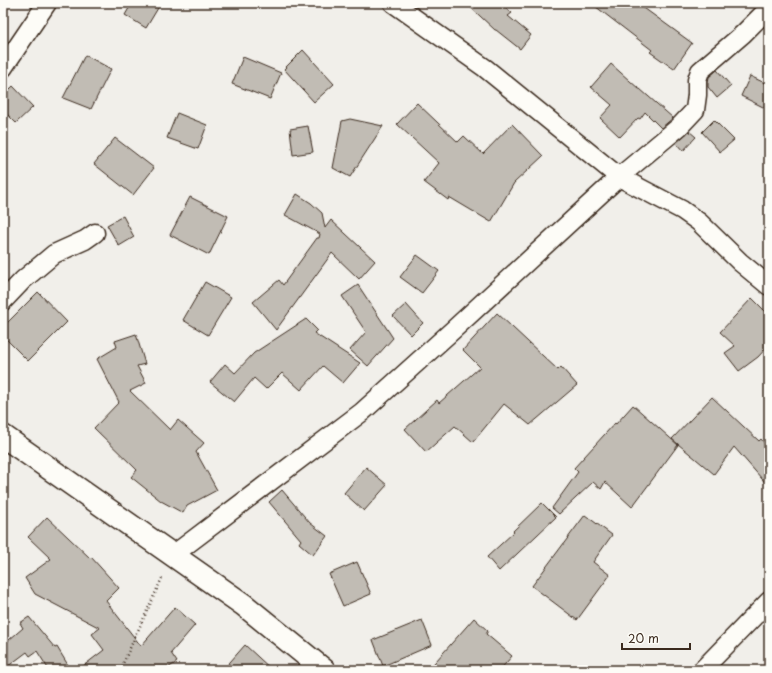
<svg xmlns="http://www.w3.org/2000/svg" width="772" height="673" font-family="'Playpen Sans',sans-serif">
  <style>
    .building { fill: #c1bcb4; stroke: #3b2a1e }
    .lines { fill: none; stroke-linecap: round; stroke-linejoin: round }
    .street-casing { stroke: #3b2a1e; stroke-width: 21 }
    .secondary-casing { stroke: #3b2a1e; stroke-width: 25 }
    .path { stroke: #3b2a1e; stroke-width: 2.5; stroke-dasharray: 1 3; stroke-linecap: butt }
    .street { stroke: #fdfcf7; stroke-width: 18 }
    .secondary { stroke: #fdfcf7; stroke-width: 22 }
  </style>
  <rect width="100%" height="100%" fill="#f1efea"/>
  <filter id="ink" filterUnits="userSpaceOnUse"><feTurbulence type="fractalNoise" baseFrequency=".025" numOctaves="2"/><feDisplacementMap in="SourceGraphic" scale="8" xChannelSelector="R" yChannelSelector="G"/><feConvolveMatrix kernelMatrix="1 2 1 2 8 2 1 2 1" color-interpolation-filters="sRGB"/></filter>
  <g filter="url(#ink)">
    <!-- building -->
    <path class="building" d="M 132,3 L 161,3 L 146,28 L 125,15 Z
      M 466,3 L 501,3 L 512,13 L 508,16 L 531,35 L 520,49 L 496,30 L 495,30 Z
      M 591,3 L 637,3 L 692,43 L 674,69 L 650,52 L 652,50 Z
      M 303,50 L 334,84 L 314,102 L 284,69 Z
      M 85,55 L 111,69 L 91,109 L 63,98 Z
      M 243,57 L 281,73 L 270,99 L 232,84 Z
      M 611,64 L 639,89 L 640,89 L 673,118 L 661,128 L 645,112 L 640,119 L 638,118 L 620,137 L 600,118 L 612,105 L 591,87 Z
      M 717,70 L 731,86 L 717,98 L 708,87 L 708,82 L 709,77 Z
      M 750,76 L 769,85 L 769,110 L 741,96 Z
      M 13,86 L 33,107 L 16,123 L 3,110 L 3,96 Z
      M 417,103 L 458,142 L 464,136 L 483,154 L 512,124 L 543,156 L 514,183 L 491,222 L 449,197 L 448,200 L 424,182 L 439,163 L 397,124 Z
      M 177,113 L 207,125 L 198,149 L 167,138 Z
      M 350,119 L 383,126 L 350,177 L 333,168 L 342,121 Z
      M 714,120 L 734,140 L 720,152 L 702,132 Z
      M 308,126 L 313,152 L 293,155 L 290,129 Z
      M 689,131 L 696,137 L 683,151 L 676,143 Z
      M 115,138 L 154,168 L 133,195 L 94,164 Z
      M 297,194 L 311,203 L 322,213 L 325,228 L 331,220 L 375,261 L 359,279 L 332,253 L 276,330 L 253,302 L 279,280 L 283,285 L 317,238 L 319,238 L 320,234 L 285,215 Z
      M 190,197 L 228,216 L 209,255 L 170,235 Z
      M 123,216 L 134,237 L 119,246 L 107,225 Z
      M 417,255 L 439,271 L 422,293 L 400,277 Z
      M 205,282 L 231,297 L 208,335 L 183,320 Z
      M 358,285 L 393,338 L 368,366 L 350,350 L 366,332 L 342,296 Z
      M 38,292 L 67,322 L 28,361 L 3,336 L 3,327 Z
      M 752,298 L 769,315 L 769,345 L 758,357 L 739,371 L 725,353 L 735,346 L 720,332 Z
      M 406,304 L 423,323 L 411,335 L 393,316 Z
      M 497,313 L 558,370 L 561,367 L 577,385 L 530,425 L 504,404 L 473,442 L 455,426 L 426,452 L 405,429 L 437,400 L 439,403 L 480,367 L 463,350 Z
      M 306,319 L 317,330 L 314,333 L 360,363 L 343,383 L 323,366 L 301,390 L 282,373 L 266,389 L 254,378 L 234,402 L 210,382 L 225,364 L 235,373 L 254,353 Z
      M 136,334 L 145,364 L 137,366 L 146,383 L 130,391 L 170,430 L 178,420 L 204,443 L 196,452 L 217,490 L 187,506 L 183,513 L 161,501 L 131,477 L 137,470 L 94,428 L 119,402 L 97,359 L 117,347 L 115,341 Z
      M 712,397 L 759,441 L 761,439 L 769,448 L 769,487 L 734,447 L 714,474 L 672,439 Z
      M 633,405 L 678,445 L 632,507 L 605,482 L 601,489 L 593,482 L 559,514 L 552,508 L 578,472 L 574,468 L 615,423 L 616,424 Z
      M 366,467 L 387,485 L 364,511 L 344,493 Z
      M 282,490 L 310,523 L 327,536 L 313,555 L 299,543 L 301,540 L 269,502 Z
      M 542,503 L 556,517 L 499,571 L 487,557 L 514,532 L 513,531 Z
      M 585,515 L 612,535 L 593,562 L 610,575 L 577,620 L 532,586 Z
      M 47,517 L 90,558 L 91,557 L 119,588 L 106,601 L 141,646 L 175,607 L 195,625 L 171,653 L 177,662 L 165,670 L 78,670 L 104,650 L 92,634 L 100,628 L 35,594 L 25,578 L 51,559 L 28,537 Z
      M 357,562 L 371,594 L 343,606 L 329,574 Z
      M 29,617 L 55,648 L 57,647 L 71,670 L 49,670 L 37,651 L 30,656 L 27,652 L 3,670 L 3,645 L 23,628 L 20,623 Z
      M 474,618 L 488,631 L 486,634 L 512,656 L 500,670 L 428,670 Z
      M 422,620 L 432,645 L 383,666 L 373,640 Z
      M 245,645 L 272,670 L 223,670 Z"/>
    <g class="lines">
      <!-- street casing -->
      <g class="street-casing">
        <path id="street" d="M 393,3 L 485,68 L 619,177 L 682,210 L 699,222 L 740,262 L 769,286
          M 3,68 L 47,3
          M 3,301 L 23,280 L 54,254 L 85,240 L 95,233
          M 173,555 L 362,412 L 453,330 L 619,177 L 679,127 L 695,110 L 697,95 L 697,80 L 700,71 L 743,34 L 769,8
          M 702,670 L 769,601"/>
      </g>
      <!-- secondary casing -->
      <g class="secondary-casing">
        <path id="secondary" d="M 3,436 L 244,605 L 324,670"/>
      </g>
      <!-- path -->
      <path class="path" d="M 120,670 L 163,576"/>
      <!-- street -->
      <use href="#street" class="street"/>
      <!-- secondary -->
      <use href="#secondary" class="secondary"/>
    </g>
  </g>
  <!-- margin -->
  <rect width="772" height="673" fill="none" stroke="#fdfcf7" stroke-width="16"/>
  <rect x="8" y="8" width="756" height="657" fill="none" stroke="#3b2a1e" stroke-width="1.5" filter="url(#ink)"/>
  <!-- scale -->
  <path d="M622 643v6h68v-6" fill="none" stroke="#3b2a1e" stroke-width="2"/>
  <text x="628" y="643" font-size="12" fill="#3b2a1e" stroke="#fdfcf7" stroke-width="3" paint-order="stroke">20 m</text>
</svg>
